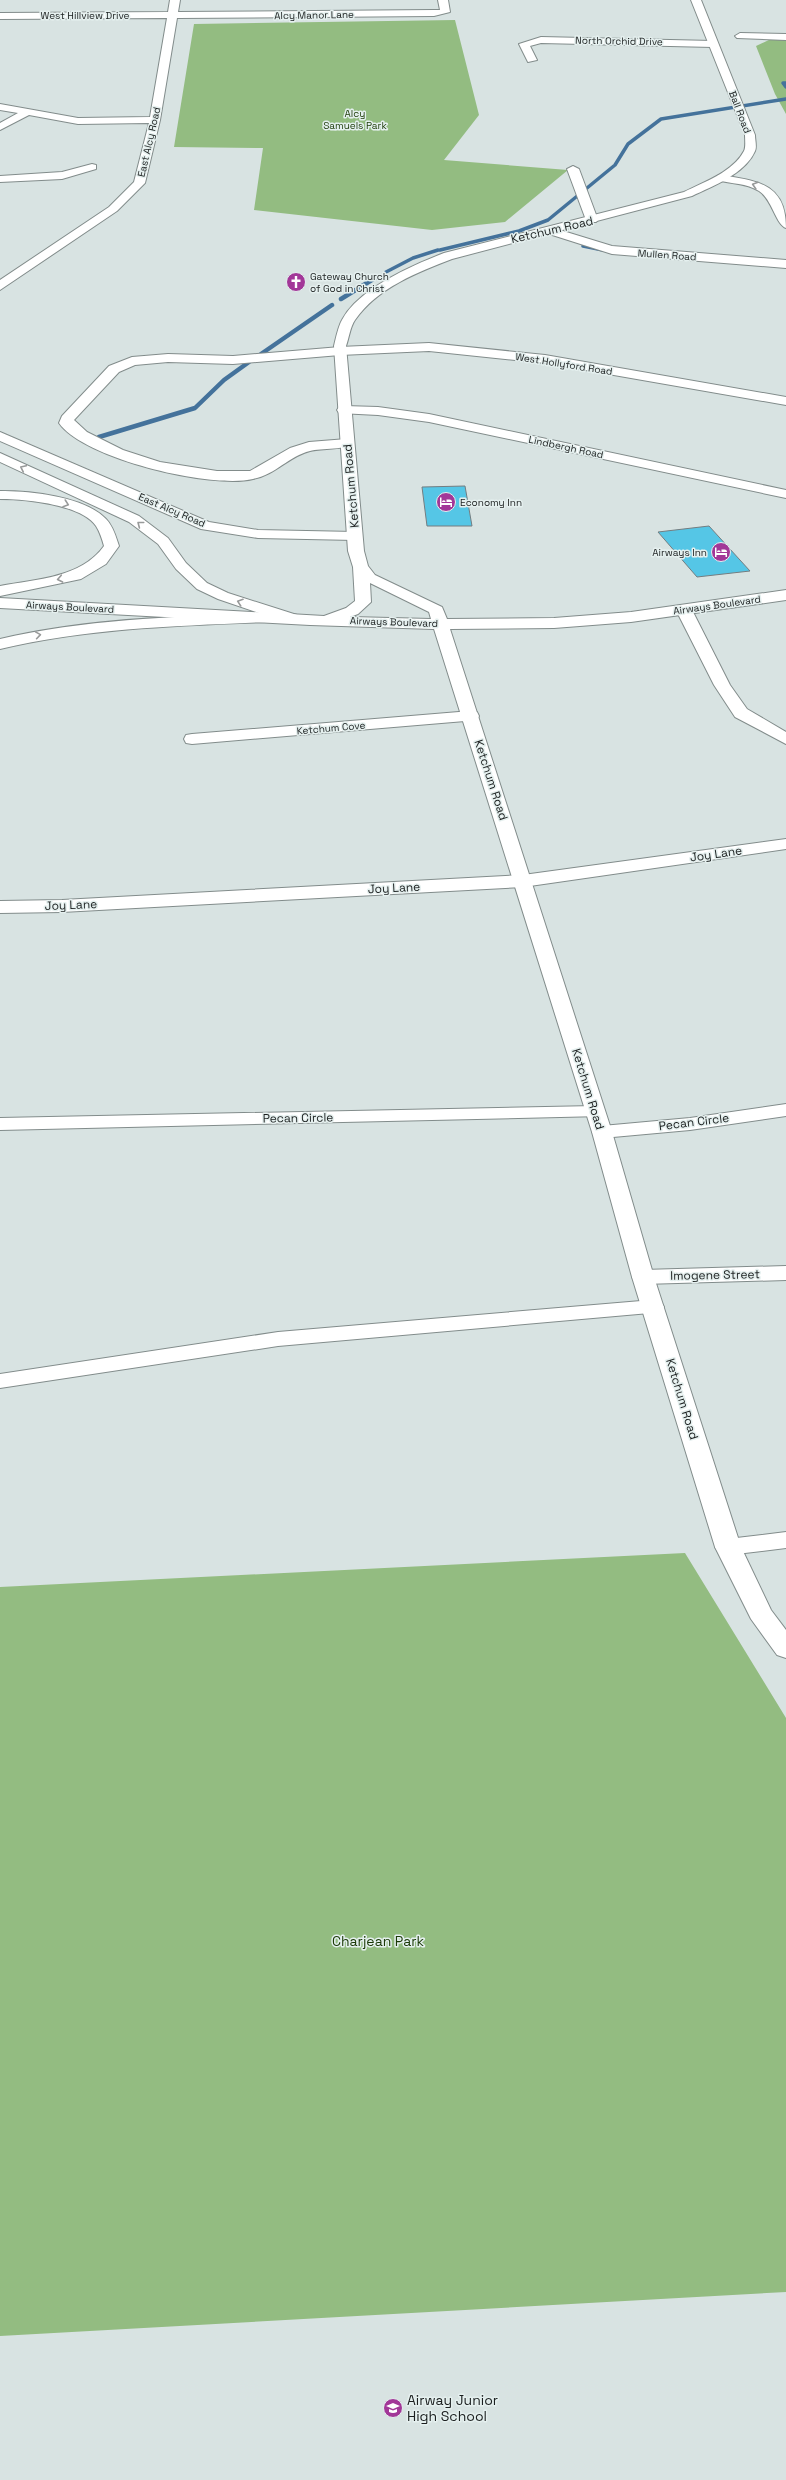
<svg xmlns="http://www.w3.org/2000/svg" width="786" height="2480" font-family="'Space Grotesk',sans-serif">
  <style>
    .green { fill: #93bc81 }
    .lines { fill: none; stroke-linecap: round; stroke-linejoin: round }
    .stream-far1 { stroke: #44729b; stroke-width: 3.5 }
    .stream { stroke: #44729b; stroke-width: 4.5 }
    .building { fill: #55c6e6; stroke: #747d80 }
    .minor-casing { stroke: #828c8b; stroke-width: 2 }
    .major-casing { stroke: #828c8b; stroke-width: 2 }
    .highway-casing { stroke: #828c8b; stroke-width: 2 }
    .minor { fill: #fff; fill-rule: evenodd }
    .major { fill: #fff; fill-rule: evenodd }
    .highway { fill: #fff; fill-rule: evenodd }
    .oneway { stroke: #989a9a }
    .labels { text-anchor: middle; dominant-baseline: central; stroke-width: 3; stroke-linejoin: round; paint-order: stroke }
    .far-street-label { font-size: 10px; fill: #1b1f1f; stroke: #e5f0ef }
    .far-park-label { font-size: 10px; fill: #1a3906; stroke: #e5f0ef }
    .far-poi-label { font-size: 10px; fill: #1b1f1f; stroke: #e5f0ef; text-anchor: start }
    .street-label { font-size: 12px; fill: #1b1f1f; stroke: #e5f0ef }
    .near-park-label { font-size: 14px; fill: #1a3906; stroke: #e5f0ef }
    .near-poi-label { font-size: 14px; fill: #1b1f1f; stroke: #e5f0ef; text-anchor: start }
  </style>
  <rect width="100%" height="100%" fill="#d8e3e2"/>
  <!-- green -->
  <path class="green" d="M 455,20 L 479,115 L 444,160 L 568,170 L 505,222 L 432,230 L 254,210 L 263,148 L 174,147 L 194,24 Z
    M 771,39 L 786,39 L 786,114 L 775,94 L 756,46 Z
    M 685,1553 L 786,1718 L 786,2292 L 0,2336 L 0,1587 Z"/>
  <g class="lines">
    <!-- stream-far1 -->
    <path class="stream-far1" d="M 786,83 L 783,83 L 786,87
      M 583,246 L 603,250
      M 440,250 L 519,231 L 548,220 L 615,165 L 628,144 L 661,119 L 786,99
      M 386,272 L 413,258 L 438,250"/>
    <!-- stream -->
    <path class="stream" d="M 341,299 L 375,278
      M 261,354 L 332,305
      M 99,437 L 195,408 L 224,380 L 249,362"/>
  </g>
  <!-- building -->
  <path class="building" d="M 465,486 L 472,526 L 427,526 L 422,487 Z
    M 709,526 L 750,571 L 697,577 L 658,532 Z"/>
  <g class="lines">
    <!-- minor casing -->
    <g class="minor-casing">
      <path id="minor" d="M 170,0 L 180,0 L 178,12 L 434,10 L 440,10 L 438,0 L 448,0 L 450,12 L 434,16 L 177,18 L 160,120 L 145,183 L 117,211 L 0,290 L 0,280 L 109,207 L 134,182 L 149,123 L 78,124 L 29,115 L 0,130 L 0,123 L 18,113 L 0,110 L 0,104 L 78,118 L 150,117 L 167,18 L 0,19 L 0,13 L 168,12 Z
        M 740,33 L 786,34 L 786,40 L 737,38 L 735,36 Z
        M 541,37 L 713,41 L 718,44 L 713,47 L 541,43 L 530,46 L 537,60 L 528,62 L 519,44 Z
        M 92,164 L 96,165 L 96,169 L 62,179 L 0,182 L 0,176 L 62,172 Z
        M 573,166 L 579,169 L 598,220 L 596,222 L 588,222 L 586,220 L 567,169 Z
        M 721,175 C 757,181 786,183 786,228 C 776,225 772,199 759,191 C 747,183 731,184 717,180 L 717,176 Z
        M 550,227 L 612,246 L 786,260 L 786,268 L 612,254 L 546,233 L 546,229 Z
        M 429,343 L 545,355 L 786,397 L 786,405 L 545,363 L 429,351 L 340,355 L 233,364 L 168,362 L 135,365 L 119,372 L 74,420 L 87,432 L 123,450 L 160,462 L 217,471 L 250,471 L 290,448 L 309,442 L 347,439 L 354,443 C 349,450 320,448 310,451 C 289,456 275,475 253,479 C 212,489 84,459 59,423 L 62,416 L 109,366 L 132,357 L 168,354 L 233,356 L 340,347 Z
        M 344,406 L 378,407 L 429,414 L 786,490 L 786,498 L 429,422 L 378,415 L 339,413 L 337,410 L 339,407 Z
        M 0,432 L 209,522 L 258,530 L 355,532 L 362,536 L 355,540 L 258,538 L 201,529 L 0,441 Z
        M 684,605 L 692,610 L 730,685 L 747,709 L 786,732 L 786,744 L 735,717 L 714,685 L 676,610 Z
        M 471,711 L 477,712 L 479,716 L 477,720 L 192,744 L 186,743 L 184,739 L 186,735 L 192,734 Z
        M 786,839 L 786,849 L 523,887 L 62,912 L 0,913 L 0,901 L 62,900 L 523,875 Z
        M 786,1104 L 786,1116 L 690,1130 L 602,1138 L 595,1136 L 592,1132 L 595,1128 L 602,1126 L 690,1118 Z
        M 595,1106 L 602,1108 L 605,1112 L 602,1116 L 0,1130 L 0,1118 Z
        M 786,1266 L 786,1280 L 643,1284 L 635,1282 L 632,1277 L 635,1272 L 643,1270 Z
        M 653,1300 L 661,1302 L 664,1307 L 661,1312 L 278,1346 L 0,1388 L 0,1374 L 278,1332 Z
        M 786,1532 L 786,1548 L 728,1555 L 719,1553 L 715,1547 L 719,1541 L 728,1539 Z"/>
    </g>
    <!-- major casing -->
    <g class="major-casing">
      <path id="major" d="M 691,0 L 701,0 L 755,135 C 755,140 757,147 755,151 C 745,174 713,186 692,196 L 452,259 C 418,272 377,288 355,320 C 350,327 349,338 346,346 L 364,551 L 368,566 L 375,575 L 442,607 L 447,619 L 554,618 L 631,612 L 786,590 L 786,600 L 631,622 L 554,628 L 450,629 L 612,1132 L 654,1277 L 741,1547 L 771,1610 L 786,1630 L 786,1658 L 777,1655 L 751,1619 L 715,1547 L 632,1277 L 592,1132 L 434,629 L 310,625 L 0,608 L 0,598 L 324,616 L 346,608 L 355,601 L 353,567 L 348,551 L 334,346 C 336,338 338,327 342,320 C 358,289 413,265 444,253 L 684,192 C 704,182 733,172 744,151 C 746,147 745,140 745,135 ZM 370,583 L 429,612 L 431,619 L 350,617 L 358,614 L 371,602 Z"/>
    </g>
    <!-- highway casing -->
    <g class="highway-casing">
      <path id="highway" d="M 0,453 L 139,516 L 168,538 L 186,563 L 207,583 L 228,593 L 297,615 L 299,618 L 291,623 L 273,617 L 265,622 C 176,626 87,628 0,649 L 0,639 C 85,619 171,617 259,613 L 218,599 L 197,589 L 176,569 L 158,544 L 129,522 L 0,462 Z
        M 0,491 C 30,491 84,496 106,519 C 113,526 116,537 119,546 L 106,564 L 81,579 L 0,596 L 0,586 C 37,579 81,578 104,546 C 102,539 100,532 96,526 C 81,504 24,499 0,499 Z"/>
    </g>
    <!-- minor -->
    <use href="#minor" class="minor"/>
    <!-- major -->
    <use href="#major" class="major"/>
    <!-- highway -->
    <use href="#highway" class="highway"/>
  </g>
  <!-- one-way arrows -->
  <defs><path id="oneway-chevron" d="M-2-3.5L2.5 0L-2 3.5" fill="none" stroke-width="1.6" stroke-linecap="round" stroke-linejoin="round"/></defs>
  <g class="oneway">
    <use href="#oneway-chevron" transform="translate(755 185) rotate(-163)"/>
    <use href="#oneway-chevron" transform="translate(23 468) rotate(-155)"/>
    <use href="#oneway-chevron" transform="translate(66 504) rotate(19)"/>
    <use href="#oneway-chevron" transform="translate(140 524) rotate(-142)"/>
    <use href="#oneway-chevron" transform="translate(60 579) rotate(169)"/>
    <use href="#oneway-chevron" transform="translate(240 602) rotate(-161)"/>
    <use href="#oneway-chevron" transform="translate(38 635) rotate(-9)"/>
  </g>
  <!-- icons -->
  <defs>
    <g id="church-disc" transform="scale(1)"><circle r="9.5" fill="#a23798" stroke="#e5f0ef"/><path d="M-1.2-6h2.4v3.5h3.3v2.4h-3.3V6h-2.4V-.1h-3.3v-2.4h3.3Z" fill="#fff"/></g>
    <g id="hotel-disc" transform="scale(1)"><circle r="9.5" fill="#a23798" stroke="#e5f0ef"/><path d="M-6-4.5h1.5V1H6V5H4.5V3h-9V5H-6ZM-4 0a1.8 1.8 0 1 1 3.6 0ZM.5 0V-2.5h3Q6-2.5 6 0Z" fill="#fff"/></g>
    <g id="school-disc" transform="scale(1)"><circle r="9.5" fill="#a23798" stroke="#e5f0ef"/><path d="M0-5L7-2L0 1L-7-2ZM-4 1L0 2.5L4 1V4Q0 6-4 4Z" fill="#fff"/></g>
  </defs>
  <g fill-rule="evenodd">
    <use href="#church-disc" x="296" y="282"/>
    <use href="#hotel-disc" x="446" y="502"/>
    <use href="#hotel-disc" x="721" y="552"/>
    <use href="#school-disc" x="393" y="2408"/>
  </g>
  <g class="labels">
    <!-- far-street labels -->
    <g class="far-street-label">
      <text x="85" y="15">West Hillview Drive</text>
      <text transform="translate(314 15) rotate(-1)">Alcy Manor Lane</text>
      <text transform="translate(619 41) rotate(1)">North Orchid Drive</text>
      <text transform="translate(740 112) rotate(69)">Ball Road</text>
      <text transform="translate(149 142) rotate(-77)">East Alcy Road</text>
      <text transform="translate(667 255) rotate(4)">Mullen Road</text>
      <text transform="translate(564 364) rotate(9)">West Hollyford Road</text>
      <text transform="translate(566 447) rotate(12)">Lindbergh Road</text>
      <text transform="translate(172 510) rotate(23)">East Alcy Road</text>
      <text transform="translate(717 605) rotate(-8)">Airways Boulevard</text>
      <text transform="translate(70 607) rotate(3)">Airways Boulevard</text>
      <text transform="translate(394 622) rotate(2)">Airways Boulevard</text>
      <text transform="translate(331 728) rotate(-5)">Ketchum Cove</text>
    </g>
    <!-- far-park labels -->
    <g class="far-park-label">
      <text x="355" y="113">Alcy<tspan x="355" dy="12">Samuels Park</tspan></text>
    </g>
    <!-- far-poi labels -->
    <g class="far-poi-label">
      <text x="310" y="276">Gateway Church<tspan x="310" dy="12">of God in Christ</tspan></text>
      <text x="460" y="502">Economy Inn</text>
      <text x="707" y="552" text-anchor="end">Airways Inn</text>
    </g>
    <!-- street labels -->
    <g class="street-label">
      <text transform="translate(552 230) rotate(-13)">Ketchum Road</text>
      <text transform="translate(351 486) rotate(-95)">Ketchum Road</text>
      <text transform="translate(491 780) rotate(72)">Ketchum Road</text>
      <text transform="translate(716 854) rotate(-8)">Joy Lane</text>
      <text transform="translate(394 888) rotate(-3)">Joy Lane</text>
      <text transform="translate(71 905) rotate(-2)">Joy Lane</text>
      <text transform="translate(588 1089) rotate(73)">Ketchum Road</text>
      <text transform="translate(298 1118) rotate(-1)">Pecan Circle</text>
      <text transform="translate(694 1122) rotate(-7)">Pecan Circle</text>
      <text transform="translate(715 1275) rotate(-1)">Imogene Street</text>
      <text transform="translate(682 1399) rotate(73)">Ketchum Road</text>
    </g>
    <!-- near-park labels -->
    <g class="near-park-label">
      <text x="378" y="1941">Charjean Park</text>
    </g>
    <!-- near-poi labels -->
    <g class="near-poi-label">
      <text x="407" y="2400">Airway Junior<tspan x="407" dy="16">High School</tspan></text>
    </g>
  </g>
</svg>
